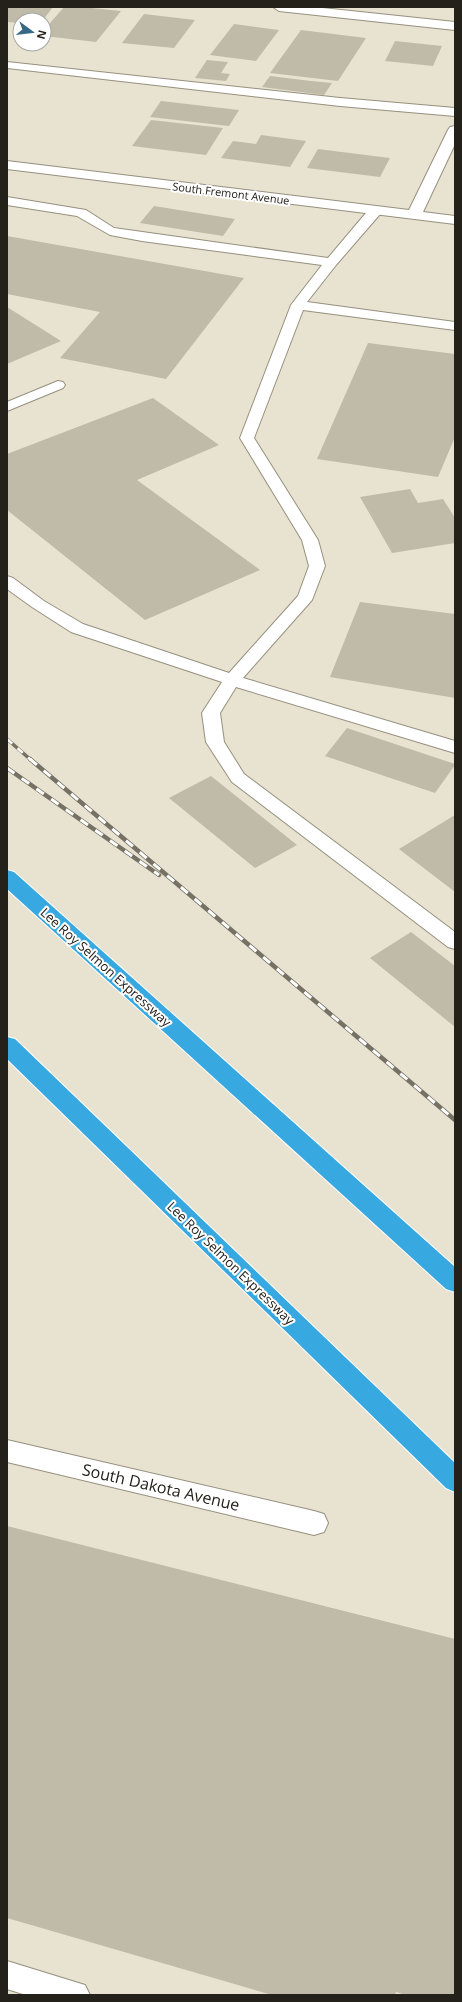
<svg xmlns="http://www.w3.org/2000/svg" width="462" height="2002" font-family="'Open Sans',sans-serif">
  <style>
    .building { fill: #c0baa8 }
    .lines { fill: none; stroke-linecap: round; stroke-linejoin: round }
    .service-casing { stroke: #96907f; stroke-width: 2 }
    .minor-casing { stroke: #96907f; stroke-width: 2 }
    .motorway-casing { stroke: #fff; stroke-width: 2 }
    .service { fill: #fff; fill-rule: evenodd }
    .minor { fill: #fff; fill-rule: evenodd }
    .motorway { fill: #38a8e0; fill-rule: evenodd }
    .rail-far1-casing { stroke: #757165; stroke-width: 3.5 }
    .rail-casing { stroke: #757165; stroke-width: 4.5 }
    .rail-far1 { stroke: #fff; stroke-width: 2.5; stroke-dasharray: 7; stroke-linecap: butt }
    .rail { stroke: #fff; stroke-width: 3; stroke-dasharray: 9; stroke-linecap: butt }
    .labels { text-anchor: middle; dominant-baseline: central; stroke-width: 4; stroke-linejoin: round; paint-order: stroke }
    .far-street-label { font-size: 11px; fill: #23211a; stroke: #fff }
    .street-label { font-size: 13px; fill: #23211a; stroke: #fff }
    .near-street-label { font-size: 16px; fill: #23211a; stroke: #fff }
  </style>
  <rect width="100%" height="100%" fill="#e8e2d0"/>
  <!-- building -->
  <path class="building" d="M 7,7 L 53,7 L 43,20 L 20,20 L 20,23 L 7,22 Z
    M 64,7 L 82,7 L 121,11 L 96,42 L 44,36 L 44,30 Z
    M 144,14 L 195,20 L 174,48 L 122,43 Z
    M 234,24 L 279,30 L 256,61 L 210,55 Z
    M 301,30 L 366,38 L 338,81 L 270,73 Z
    M 395,41 L 442,46 L 433,66 L 385,61 Z
    M 207,60 L 228,62 L 221,73 L 230,74 L 226,81 L 195,78 Z
    M 270,76 L 311,81 L 332,83 L 324,95 L 262,87 Z
    M 161,101 L 239,110 L 229,126 L 150,117 Z
    M 151,120 L 223,128 L 206,155 L 132,146 Z
    M 261,135 L 306,141 L 290,167 L 221,158 L 233,141 L 256,144 Z
    M 318,149 L 390,158 L 380,177 L 307,168 Z
    M 154,206 L 235,219 L 223,236 L 140,223 Z
    M 7,236 L 244,278 L 166,379 L 60,358 L 100,312 L 7,294 Z
    M 7,307 L 61,341 L 7,364 Z
    M 368,343 L 455,354 L 455,437 L 438,477 L 317,459 Z
    M 153,398 L 219,445 L 137,480 L 260,570 L 145,620 L 7,510 L 7,454 Z
    M 410,489 L 418,503 L 443,499 L 455,518 L 455,543 L 392,553 L 360,497 Z
    M 360,602 L 455,614 L 455,698 L 330,677 Z
    M 347,728 L 455,764 L 455,765 L 435,793 L 325,756 Z
    M 211,776 L 297,845 L 255,868 L 169,798 Z
    M 455,815 L 455,892 L 399,849 Z
    M 411,932 L 455,966 L 455,1027 L 370,958 Z
    M 7,1526 L 455,1639 L 455,1995 L 406,1995 L 396,1992 L 395,1995 L 272,1995 L 7,1918 Z"/>
  <g class="lines">
    <!-- service casing -->
    <g class="service-casing">
      <path id="service" d="M 7,62 L 340,98 L 455,108 L 455,116 L 340,106 L 7,68 Z
        M 7,197 L 86,210 L 114,228 L 328,258 L 371,207 L 381,207 L 382,210 L 381,213 L 336,265 L 307,302 L 455,322 L 455,330 L 303,310 L 254,438 L 318,540 L 325,566 L 312,600 L 243,678 L 455,741 L 455,753 L 236,687 L 220,713 L 224,742 L 244,774 L 455,932 L 455,949 L 448,947 L 232,782 L 206,742 L 202,713 L 222,682 L 71,632 L 32,607 L 7,589 L 7,576 L 13,578 L 44,601 L 83,624 L 229,673 L 298,596 L 309,566 L 302,540 L 240,438 L 291,305 L 322,265 L 142,241 L 110,235 L 77,216 L 7,205 Z
        M 58,381 L 63,382 L 65,385 L 63,388 L 7,411 L 7,402 Z
        M 7,1961 L 85,1985 L 90,1995 L 26,1995 L 7,1989 Z"/>
    </g>
    <!-- minor casing -->
    <g class="minor-casing">
      <path id="minor" d="M 273,7 L 313,7 L 455,22 L 455,30 L 279,11 Z
        M 455,126 L 455,144 L 423,212 L 455,216 L 455,224 L 7,169 L 7,161 L 409,210 L 448,130 L 450,127 Z
        M 7,1440 L 314,1511 L 324,1514 L 328,1523 L 324,1532 L 314,1535 L 7,1462 Z"/>
    </g>
    <!-- motorway casing -->
    <g class="motorway-casing">
      <path id="motorway" d="M 7,870 L 14,872 L 455,1267 L 455,1292 L 446,1289 L 7,889 Z
        M 7,1037 L 15,1039 L 455,1463 L 455,1492 L 446,1488 L 7,1059 Z"/>
    </g>
    <!-- service -->
    <use href="#service" class="service"/>
    <!-- minor -->
    <use href="#minor" class="minor"/>
    <!-- motorway -->
    <use href="#motorway" class="motorway"/>
    <!-- rail-far1 casing -->
    <g class="rail-far1-casing">
      <path id="rail-far1" d="M 7,739 L 31,760"/>
    </g>
    <!-- rail casing -->
    <g class="rail-casing">
      <path id="rail" d="M 30,759 L 455,1120
        M 7,768 L 159,875"/>
    </g>
    <!-- rail-far1 -->
    <use href="#rail-far1" class="rail-far1"/>
    <!-- rail -->
    <use href="#rail" class="rail"/>
  </g>
  <g class="labels">
    <!-- far-street labels -->
    <g class="far-street-label">
      <text transform="translate(231 193) rotate(7)">South Fremont Avenue</text>
    </g>
    <!-- street labels -->
    <g class="street-label">
      <text transform="translate(106 967) rotate(42)">Lee Roy Selmon Expressway</text>
      <text transform="translate(231 1263) rotate(44)">Lee Roy Selmon Expressway</text>
    </g>
    <!-- near-street labels -->
    <g class="near-street-label">
      <text transform="translate(161 1487) rotate(13)">South Dakota Avenue</text>
    </g>
  </g>
  <!-- border -->
  <rect width="462" height="2002" fill="none" stroke="#23211a" stroke-width="16"/>
  <!-- north arrow -->
  <g transform="translate(32 32) rotate(105)"><circle r="19" fill="#ffffff" stroke="#a7a6a3"/>
  <path d="M0-3L7 15L0 10L-7 15Z" fill="#356986"/>
  <text y="-6" font-size="11" font-weight="bold" text-anchor="middle" fill="#23211a">N</text>
  </g>
</svg>
